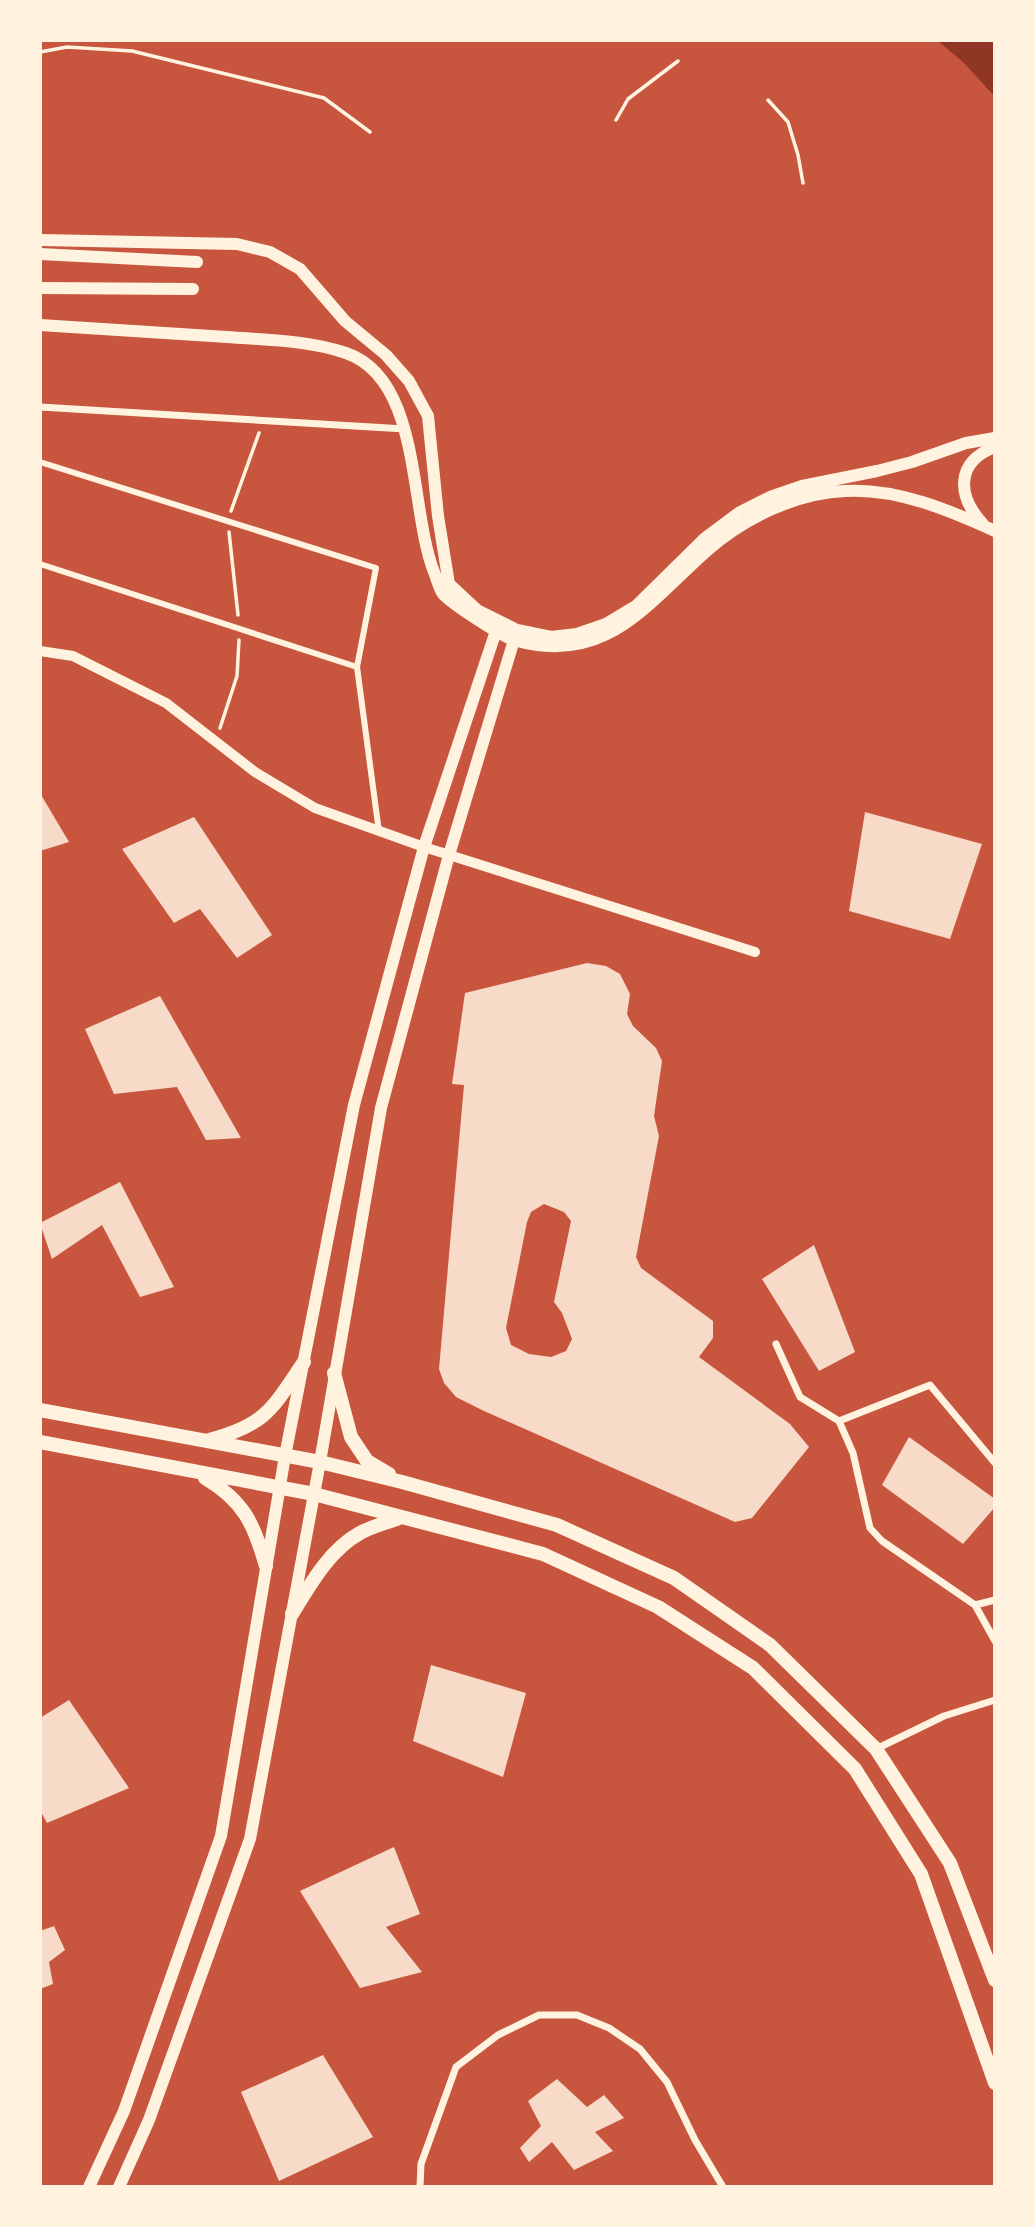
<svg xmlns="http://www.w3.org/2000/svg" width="1035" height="2227" font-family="'Asap Condensed',sans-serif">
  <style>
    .water { fill: #8f3625 }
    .building { fill: #f7dbc8; fill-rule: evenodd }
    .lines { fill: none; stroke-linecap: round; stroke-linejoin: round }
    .path { stroke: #fff3e0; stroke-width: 3.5 }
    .pedestrian { stroke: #fff3e0; stroke-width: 6 }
    .minor { stroke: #fff3e0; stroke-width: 7 }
    .tertiary { stroke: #fff3e0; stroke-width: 10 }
    .secondary { stroke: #fff3e0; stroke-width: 12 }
    .primary { stroke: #fff3e0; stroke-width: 14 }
  </style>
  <rect width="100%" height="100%" fill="#c8553d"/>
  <!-- water -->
  <path class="water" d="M 937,40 L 995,40 L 995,97 L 964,63 Z"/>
  <!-- building -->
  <path class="building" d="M 40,793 L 69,842 L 40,851 Z
    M 865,812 L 982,844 L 950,939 L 849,911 Z
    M 194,817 L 272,935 L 237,958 L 200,909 L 174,923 L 122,849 Z
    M 587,963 L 606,966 L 620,974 L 630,994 L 627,1014 L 633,1026 L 656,1048 L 662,1061 L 654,1116 L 659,1136 L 636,1257 L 641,1268 L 713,1321 L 713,1338 L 699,1357 L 790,1424 L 809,1447 L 752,1518 L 735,1522 L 484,1411 L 456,1397 L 444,1383 L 439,1369 L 464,1085 L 452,1084 L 465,993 ZM 544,1204 L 564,1212 L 571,1221 L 554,1302 L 562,1313 L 572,1339 L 566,1351 L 551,1357 L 529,1354 L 511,1345 L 506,1328 L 527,1222 L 531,1212 Z
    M 160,996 L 241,1138 L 206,1140 L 177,1087 L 114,1094 L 85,1029 Z
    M 120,1182 L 174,1287 L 140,1297 L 102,1225 L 52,1259 L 40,1223 Z
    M 814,1245 L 855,1352 L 819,1371 L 762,1279 Z
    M 909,1437 L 995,1499 L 995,1507 L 963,1544 L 882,1485 Z
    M 431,1665 L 526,1693 L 503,1777 L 413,1741 Z
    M 69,1700 L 129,1788 L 47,1823 L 40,1810 L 40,1718 Z
    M 394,1847 L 420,1914 L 386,1927 L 422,1972 L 360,1988 L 300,1891 Z
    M 54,1926 L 65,1950 L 49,1962 L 53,1984 L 40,1989 L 40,1931 Z
    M 323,2055 L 373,2137 L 279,2181 L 241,2092 Z
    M 557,2079 L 587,2107 L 604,2095 L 624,2118 L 595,2132 L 613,2151 L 574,2170 L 552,2142 L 529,2162 L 520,2148 L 541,2126 L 528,2101 Z"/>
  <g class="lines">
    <!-- path -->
    <path class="path" d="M 40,52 L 67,47 L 132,51 L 324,98 L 370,132
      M 768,100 L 788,122 L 798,155 L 803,183
      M 616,120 L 628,99 L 678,61
      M 231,511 L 259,433
      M 229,532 L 238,615
      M 220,728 L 237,676 L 239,640"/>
    <!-- pedestrian -->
    <path class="pedestrian" d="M 40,462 L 376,568 L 357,667 L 40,564
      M 357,667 L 379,832"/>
    <!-- minor -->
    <path class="minor" d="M 40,407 L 405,429
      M 776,1344 L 800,1397 L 839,1421 L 853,1453 L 870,1528 L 882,1541 L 975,1605 L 995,1641
      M 839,1421 L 930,1385 L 995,1463
      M 975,1605 L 995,1600
      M 876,1749 L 944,1716 L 995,1700
      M 420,2187 L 421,2164 L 456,2067 L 498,2035 L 539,2015 L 577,2015 L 609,2028 L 640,2049 L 667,2082 L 695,2140 L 723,2187"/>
    <!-- tertiary -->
    <path class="tertiary" d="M 40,651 L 73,656 L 166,703 L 255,772 L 315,808 L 424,847 L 755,952"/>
    <!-- secondary -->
    <path class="secondary" d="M 40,240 L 237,244 L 270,252 L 300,269 L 345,321 L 386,355 L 409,381 L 428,416 L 438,516 L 449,584 L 477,610 L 517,630 L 551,637 L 577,634 L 606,624 L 636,606 L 705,538 L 740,512 L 770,497 L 802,486 L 877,471 L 912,462 L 966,443 L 995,438
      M 40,254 L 197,262
      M 40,288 L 193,289
      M 40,325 C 102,329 164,333 227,337 C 265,340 308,340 346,353 C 422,379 409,509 434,572 C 437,579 439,589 443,594 C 452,604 501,636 514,640 C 607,667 648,602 709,549 C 745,518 796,493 845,491 C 897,488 949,510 995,531
      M 983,524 C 957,496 955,462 995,447
      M 89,2187 L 124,2111 L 221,1836 L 285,1456 L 354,1105 L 424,847 L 499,622
      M 119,2187 L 149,2120 L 250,1839 L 320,1462 L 381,1108 L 449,855 L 517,630"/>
    <!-- primary -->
    <path class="primary" d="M 334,1373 L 351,1437 L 367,1461 L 389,1474
      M 40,1410 L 320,1462 L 402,1482 L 557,1525 L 674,1578 L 770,1645 L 876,1749 L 950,1863 L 995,1980
      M 209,1440 C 266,1425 272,1409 304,1362
      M 40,1442 L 314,1494 L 543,1554 L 658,1607 L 753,1668 L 855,1769 L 921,1874 L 995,2083
      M 205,1478 C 244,1501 254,1524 266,1566
      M 292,1614 C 310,1585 329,1550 360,1533 C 372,1526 389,1522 402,1517"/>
  </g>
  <!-- border -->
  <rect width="1035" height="2227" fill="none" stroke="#fff3e0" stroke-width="84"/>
</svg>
